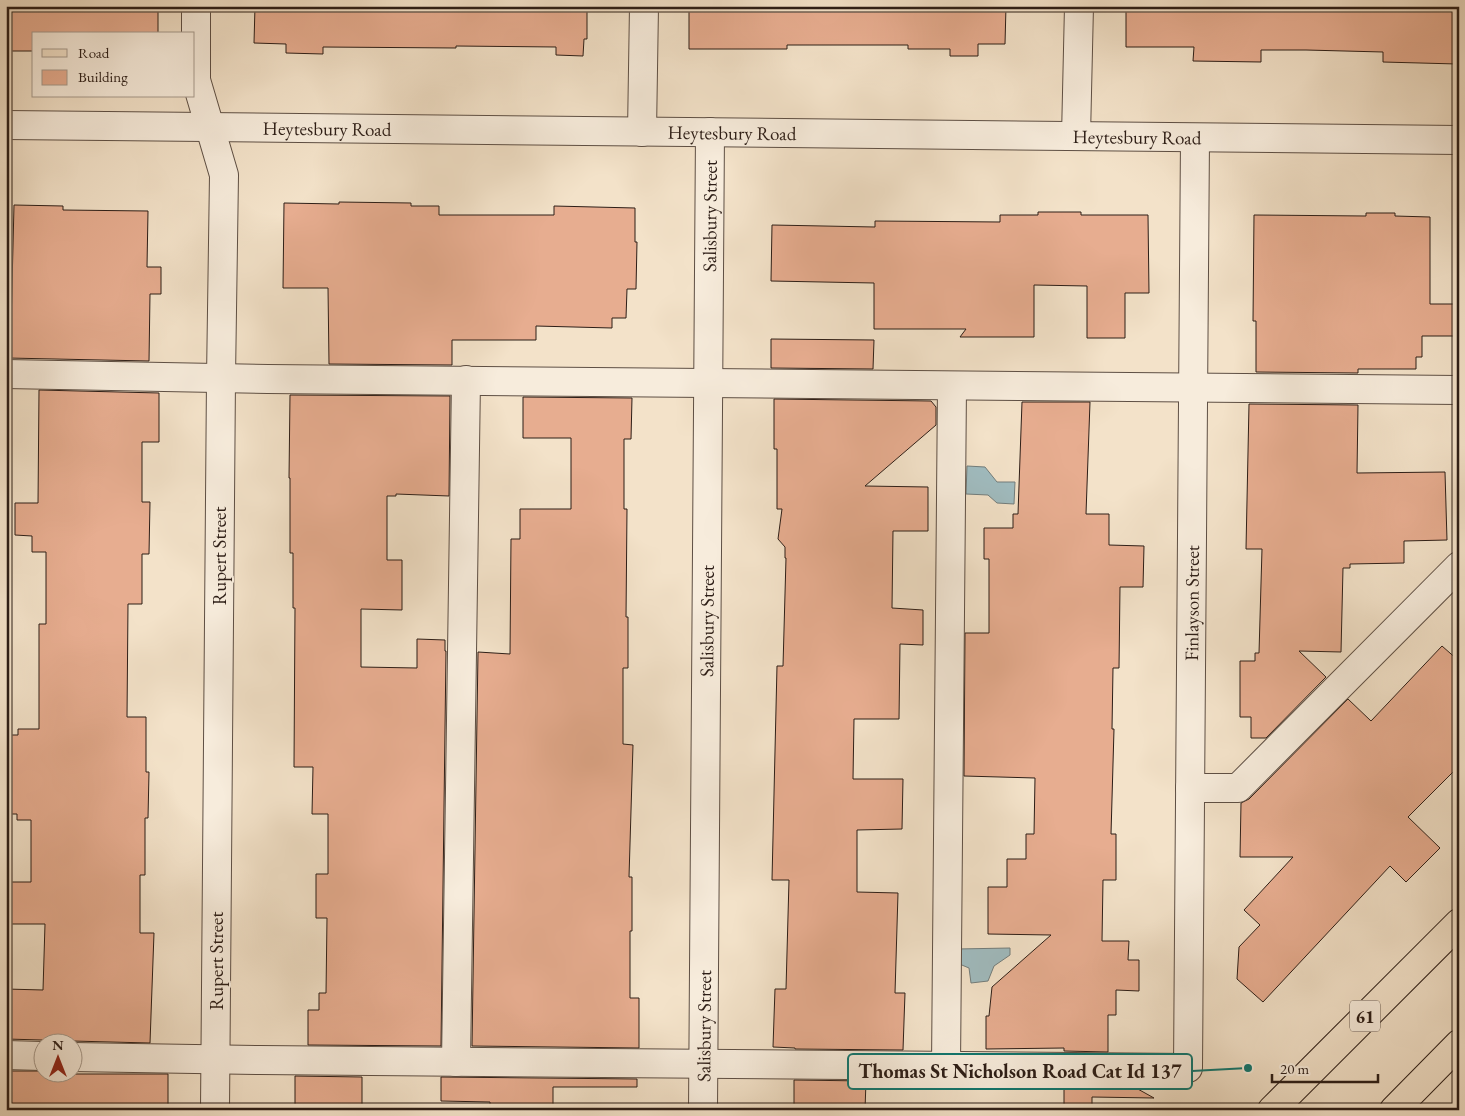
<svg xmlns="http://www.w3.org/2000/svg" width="1465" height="1116" font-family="'EB Garamond',serif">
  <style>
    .water { fill: #a0bcc0; stroke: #727d7c }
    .building { fill: #e7ad90; stroke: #2d1e17 }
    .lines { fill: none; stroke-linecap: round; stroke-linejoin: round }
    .minor-casing { stroke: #5e4f44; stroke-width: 30 }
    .major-casing { stroke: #2d1e17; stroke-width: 30 }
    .minor { stroke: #f7ecdc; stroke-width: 28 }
    .major { stroke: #f3e2c9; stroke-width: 28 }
    .labels { text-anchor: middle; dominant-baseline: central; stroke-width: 4; stroke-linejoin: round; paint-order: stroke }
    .shield { fill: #f7ecdc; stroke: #6a5c52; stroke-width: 1 }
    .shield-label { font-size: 18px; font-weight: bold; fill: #2d1e17 }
    .street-label { font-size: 19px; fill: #2d1e17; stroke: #f7ecdc }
    .leader { fill: none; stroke: #0f766e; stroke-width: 2 }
    .callout-dot { fill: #0f766e; stroke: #f7ecdc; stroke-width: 2 }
    .callout { fill: #f7ecdc; stroke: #0f766e; stroke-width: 2 }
    .callout-label { font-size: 20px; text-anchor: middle; font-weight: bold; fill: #2d1e17 }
  </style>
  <rect width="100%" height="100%" fill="#f3e2c9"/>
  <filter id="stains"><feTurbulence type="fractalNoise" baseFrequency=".004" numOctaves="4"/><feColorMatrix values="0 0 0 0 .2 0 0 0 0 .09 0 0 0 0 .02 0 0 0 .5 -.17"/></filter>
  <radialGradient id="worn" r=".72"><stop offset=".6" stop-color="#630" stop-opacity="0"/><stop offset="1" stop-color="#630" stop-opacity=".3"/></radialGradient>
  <!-- water -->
  <path class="water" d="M 967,466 L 985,467 L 997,482 L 1015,482 L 1014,504 L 997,503 L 988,495 L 966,494 Z
    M 1010,948 L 1010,955 L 994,966 L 988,981 L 971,983 L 969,968 L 957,963 L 957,949 Z"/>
  <!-- building -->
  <path class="building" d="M 6,6 L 158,6 L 158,34 L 34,34 L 34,51 L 6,51 Z
    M 255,6 L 587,6 L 587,39 L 584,39 L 583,56 L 556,55 L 556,47 L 456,46 L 456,48 L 323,47 L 323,54 L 286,53 L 286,44 L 254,43 Z
    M 689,6 L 1006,6 L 1005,44 L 978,44 L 978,56 L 950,56 L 950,49 L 908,49 L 908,45 L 787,45 L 787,49 L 689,49 Z
    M 1126,6 L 1455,6 L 1457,64 L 1383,62 L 1383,52 L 1306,50 L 1261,50 L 1261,62 L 1193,61 L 1194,47 L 1126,47 Z
    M 339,202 L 411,203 L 411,206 L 439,206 L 439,215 L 554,215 L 554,206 L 635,208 L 635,242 L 637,242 L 636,289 L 627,289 L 626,318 L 612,318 L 612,328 L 536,326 L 536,340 L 452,340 L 452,365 L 329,364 L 328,288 L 283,288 L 284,203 L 339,204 Z
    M 14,205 L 63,206 L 63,210 L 148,211 L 147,267 L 161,267 L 161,294 L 150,294 L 149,361 L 8,358 L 8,326 L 11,326 Z
    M 1038,212 L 1081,212 L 1081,215 L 1148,215 L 1149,293 L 1125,293 L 1125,338 L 1087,338 L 1087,286 L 1034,285 L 1034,337 L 960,337 L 966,329 L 874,329 L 874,283 L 771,281 L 772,225 L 875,227 L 875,221 L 1000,222 L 1000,215 L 1038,215 Z
    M 1366,213 L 1395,213 L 1395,216 L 1430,217 L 1430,304 L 1459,304 L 1459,336 L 1422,336 L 1422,357 L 1416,357 L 1416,369 L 1358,369 L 1358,373 L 1256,372 L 1256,321 L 1253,321 L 1254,215 L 1366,216 Z
    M 771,339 L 874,340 L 873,369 L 771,368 Z
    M 39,390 L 159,393 L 159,442 L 142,442 L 142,502 L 150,502 L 149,554 L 142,554 L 142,604 L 128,604 L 127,717 L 146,717 L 146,772 L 149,772 L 148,818 L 145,818 L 145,875 L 140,875 L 140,933 L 154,933 L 150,1043 L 72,1041 L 64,1044 L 51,1044 L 42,1040 L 6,1039 L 6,989 L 43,990 L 45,924 L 6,924 L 6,882 L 31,882 L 31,820 L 17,820 L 17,814 L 6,814 L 6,735 L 18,735 L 18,729 L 39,729 L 39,624 L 46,624 L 46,552 L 32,552 L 32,536 L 15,535 L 15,503 L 38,503 Z
    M 290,395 L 450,396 L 449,496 L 396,494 L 396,496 L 387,496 L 387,560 L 402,560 L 402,610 L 361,609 L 361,667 L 417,668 L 417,639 L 445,640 L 445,651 L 446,651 L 441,1046 L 308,1045 L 308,1010 L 319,1010 L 319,993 L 326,993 L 327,918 L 316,918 L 316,874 L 328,874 L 328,814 L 312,814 L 313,767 L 294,767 L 295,608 L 293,608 L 293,553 L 290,553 L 290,478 L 289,478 Z
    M 523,397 L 632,398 L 631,439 L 624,439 L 624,509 L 627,509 L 626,617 L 628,617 L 628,668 L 623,668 L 623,744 L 633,745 L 629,877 L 632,877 L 632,931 L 630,931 L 630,998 L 639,998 L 639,1048 L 472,1046 L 478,652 L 510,654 L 511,539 L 520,539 L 520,509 L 571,509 L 571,438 L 523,438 Z
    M 774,399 L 931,401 L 936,407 L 936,425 L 865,486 L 928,487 L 928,531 L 893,531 L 892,608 L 923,610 L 923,645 L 900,644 L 899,719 L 854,719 L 853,779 L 903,779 L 902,829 L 857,830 L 857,892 L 898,893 L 895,993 L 905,993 L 903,1050 L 795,1049 L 795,1048 L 773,1047 L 775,989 L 786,989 L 789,880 L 772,880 L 777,666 L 783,666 L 786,558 L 785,558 L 785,547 L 778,539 L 782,509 L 777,509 L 777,449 L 774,449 Z
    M 1022,402 L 1090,402 L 1086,514 L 1109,514 L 1109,545 L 1144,546 L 1143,587 L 1120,587 L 1119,668 L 1113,668 L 1112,729 L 1114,729 L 1111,834 L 1116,834 L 1116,880 L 1103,880 L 1102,941 L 1129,941 L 1128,960 L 1139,960 L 1139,991 L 1116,990 L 1116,1015 L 1108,1015 L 1108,1052 L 1064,1051 L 1064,1048 L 986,1049 L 986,1016 L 989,1016 L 992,987 L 1051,935 L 988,934 L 988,887 L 1007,887 L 1007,859 L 1026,859 L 1026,834 L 1034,834 L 1035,778 L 964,776 L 965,633 L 989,633 L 989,559 L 984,559 L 984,528 L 1013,528 L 1013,514 L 1018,514 Z
    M 1249,404 L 1358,405 L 1357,473 L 1445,472 L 1447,540 L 1404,541 L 1404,563 L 1350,564 L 1350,568 L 1343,568 L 1341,652 L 1299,651 L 1326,677 L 1266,738 L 1251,738 L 1251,717 L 1240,717 L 1240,661 L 1255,661 L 1255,653 L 1259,653 L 1262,549 L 1246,549 Z
    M 1442,646 L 1459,661 L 1459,766 L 1408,817 L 1440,848 L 1406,882 L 1390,866 L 1263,1002 L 1237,979 L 1239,947 L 1260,925 L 1244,910 L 1293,857 L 1240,857 L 1241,803 L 1249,799 L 1348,699 L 1371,721 Z
    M 6,1071 L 42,1071 L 42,1074 L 168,1074 L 168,1110 L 6,1110 Z
    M 295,1076 L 362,1077 L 362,1110 L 326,1110 L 326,1107 L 295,1108 Z
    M 441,1077 L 637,1079 L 637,1087 L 553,1087 L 553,1110 L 490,1110 L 490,1102 L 441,1101 Z
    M 794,1080 L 866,1081 L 865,1110 L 794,1110 Z
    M 1064,1083 L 1127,1083 L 1154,1098 L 1092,1097 L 1092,1110 L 1064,1110 Z"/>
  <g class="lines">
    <!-- minor casing -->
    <g class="minor-casing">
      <g id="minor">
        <path d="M 196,6 L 196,80 L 224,175 L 221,378 L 215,1110"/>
        <path id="s1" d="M 6,125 L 1459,140"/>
        <path d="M 642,132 L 644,6"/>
        <path d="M 1076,136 L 1079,6"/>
        <path d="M 6,374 L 268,379 L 1459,390"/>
        <path d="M 1190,788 L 1238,788 L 1459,566"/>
        <path d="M 6,1055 L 42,1056"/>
        <path id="s2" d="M 72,1057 L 260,1060 L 1188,1068 L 1195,138"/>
        <path d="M 456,1062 L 466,380"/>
        <path d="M 946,1066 L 952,386"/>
        <path id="s3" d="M 703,1110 L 710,132"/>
      </g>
    </g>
    <!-- major casing -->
    <g class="major-casing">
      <path id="major" d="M 1272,1110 L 1459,923
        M 1394,1110 L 1459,1044"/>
    </g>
    <!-- minor -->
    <use href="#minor" class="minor"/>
    <!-- major -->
    <use href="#major" class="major"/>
  </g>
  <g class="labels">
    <!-- shield labels -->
    <rect class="shield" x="1350" y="1000.5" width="30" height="31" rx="4"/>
    <g class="shield-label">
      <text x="1365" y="1016">61</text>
    </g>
    <!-- street labels -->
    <g class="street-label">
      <text stroke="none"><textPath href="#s1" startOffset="321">Heytesbury Road</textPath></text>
      <text stroke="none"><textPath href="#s1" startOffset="726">Heytesbury Road</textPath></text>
      <text stroke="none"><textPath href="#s1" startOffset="1131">Heytesbury Road</textPath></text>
      <text stroke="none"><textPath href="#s3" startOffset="894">Salisbury Street</textPath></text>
      <text transform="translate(219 556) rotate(-90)">Rupert Street</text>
      <text stroke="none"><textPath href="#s2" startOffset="1581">Finlayson Street</textPath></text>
      <text stroke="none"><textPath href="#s3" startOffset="489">Salisbury Street</textPath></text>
      <text transform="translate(216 961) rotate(-90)">Rupert Street</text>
      <text stroke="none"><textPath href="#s3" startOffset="84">Salisbury Street</textPath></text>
    </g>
  </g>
  <!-- callouts -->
  <path class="leader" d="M1248 1068L1192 1071"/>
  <circle class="callout-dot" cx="1248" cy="1068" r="5"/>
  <rect class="callout" x="848" y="1054" width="344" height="35" rx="5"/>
  <g class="callout-label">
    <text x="1020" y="1078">Thomas St Nicholson Road Cat Id 137</text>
  </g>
  <!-- margin -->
  <rect width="1465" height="1116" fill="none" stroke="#f3e2c9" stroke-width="25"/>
  <rect x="8" y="8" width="1450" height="1101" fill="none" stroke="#2d1e17" stroke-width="2.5"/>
  <rect x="12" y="12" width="1440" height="1091" fill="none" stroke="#2d1e17"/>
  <!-- legend -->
  <rect x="32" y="32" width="162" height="65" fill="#f7ecdc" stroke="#a69a8d"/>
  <rect x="42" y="49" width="25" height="8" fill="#f3e2c9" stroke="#a69a8d"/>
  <text x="78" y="58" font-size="15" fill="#2d1e17">Road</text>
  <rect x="42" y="70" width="25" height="15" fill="#e7ad90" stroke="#a69a8d"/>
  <text x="78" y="82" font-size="15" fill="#2d1e17">Building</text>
  <!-- north arrow -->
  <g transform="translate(58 1058)"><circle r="24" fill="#f7ecdc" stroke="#a69a8d"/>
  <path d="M0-4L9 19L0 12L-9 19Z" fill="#8f2418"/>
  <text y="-8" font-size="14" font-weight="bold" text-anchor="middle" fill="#2d1e17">N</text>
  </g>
  <!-- scale -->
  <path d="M1272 1074v8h106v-8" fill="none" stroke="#2d1e17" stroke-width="2.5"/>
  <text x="1280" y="1074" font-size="15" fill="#2d1e17" stroke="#f7ecdc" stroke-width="4" paint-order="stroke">20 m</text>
  <rect width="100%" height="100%" filter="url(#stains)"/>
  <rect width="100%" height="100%" fill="url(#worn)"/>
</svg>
